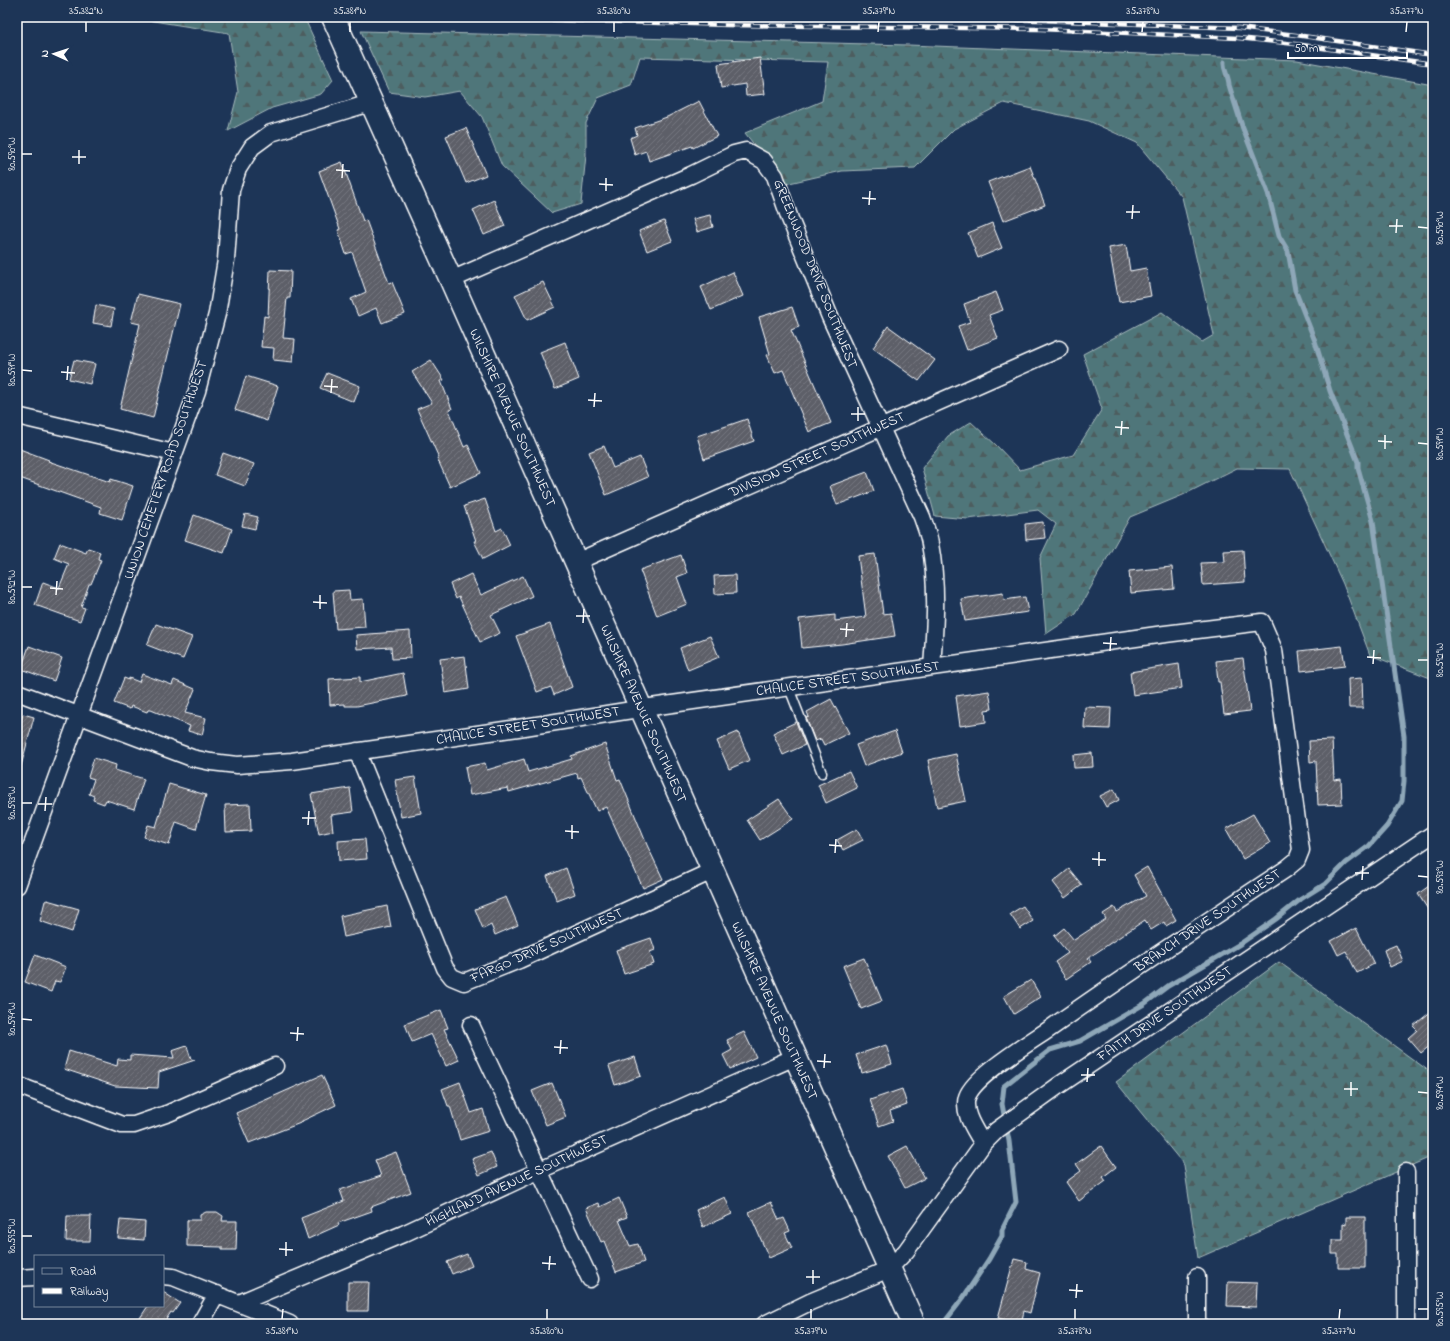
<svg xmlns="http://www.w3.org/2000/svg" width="1450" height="1341" font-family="'Indie Flower',sans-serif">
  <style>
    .forest { fill: url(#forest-firs); stroke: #a7babc }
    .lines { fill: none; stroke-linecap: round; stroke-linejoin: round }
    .stream { stroke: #8ea7b8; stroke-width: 5 }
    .building { fill: url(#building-hatch); stroke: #fff }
    .lane-casing { stroke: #fff; stroke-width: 11 }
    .street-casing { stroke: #fff; stroke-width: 19 }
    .secondary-casing { stroke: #fff; stroke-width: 25 }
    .lane { stroke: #1d3557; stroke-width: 8 }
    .street { stroke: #1d3557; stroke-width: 16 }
    .secondary { stroke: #1d3557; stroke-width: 22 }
    .rail-casing { stroke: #fff; stroke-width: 4.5 }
    .rail { stroke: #1d3557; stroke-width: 3; stroke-dasharray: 9; stroke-linecap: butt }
    .ticks { fill: none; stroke: #fff; stroke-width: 1.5 }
    .labels { text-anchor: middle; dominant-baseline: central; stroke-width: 3; stroke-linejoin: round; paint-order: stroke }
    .street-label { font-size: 14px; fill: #fff; stroke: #1d3557 }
    .neatline { fill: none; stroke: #fff; stroke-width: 1.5 }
    .ticks-label { font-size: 10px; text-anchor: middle; fill: #fff }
  </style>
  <defs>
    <pattern id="forest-firs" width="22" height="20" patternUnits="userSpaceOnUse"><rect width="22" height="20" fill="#4f767a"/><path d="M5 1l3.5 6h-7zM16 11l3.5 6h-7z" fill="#4d5d5e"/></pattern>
    <pattern id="building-hatch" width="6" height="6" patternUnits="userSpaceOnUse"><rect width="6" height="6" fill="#5d5e68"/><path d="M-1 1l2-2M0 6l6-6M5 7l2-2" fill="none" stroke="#75767f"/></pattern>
  </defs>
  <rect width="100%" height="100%" fill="#1d3557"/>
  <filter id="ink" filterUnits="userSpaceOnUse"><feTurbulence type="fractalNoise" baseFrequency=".025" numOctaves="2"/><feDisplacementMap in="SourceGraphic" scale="8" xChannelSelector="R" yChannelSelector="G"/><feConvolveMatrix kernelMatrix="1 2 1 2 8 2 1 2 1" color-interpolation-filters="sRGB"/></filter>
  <g filter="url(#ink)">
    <!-- forest -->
    <path class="forest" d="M 128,17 L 304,17 L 333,80 L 321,94 L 272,108 L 228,131 L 238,92 L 229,33 Z
      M 361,31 L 908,45 L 1297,60 L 1433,85 L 1433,679 L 1370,655 L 1343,584 L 1290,469 L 1237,468 L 1183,495 L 1130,517 L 1076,614 L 1046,634 L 1040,558 L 1056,524 L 1038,510 L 968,519 L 935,516 L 922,468 L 948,436 L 971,422 L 996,445 L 1020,470 L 1073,455 L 1102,409 L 1083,354 L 1162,312 L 1202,342 L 1214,335 L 1182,197 L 1137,143 L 1089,121 L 1004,103 L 954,129 L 915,168 L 842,171 L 785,184 L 745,133 L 822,101 L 828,62 L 640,57 L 631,85 L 598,98 L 586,123 L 586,155 L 581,204 L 552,213 L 502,166 L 482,117 L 460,91 L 425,97 L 389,92 Z
      M 1279,962 L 1433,1074 L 1433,1156 L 1198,1258 L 1184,1165 L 1116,1082 Z"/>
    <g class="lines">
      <!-- stream -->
      <path class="stream" d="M 943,1324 L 963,1298 L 989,1259 L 1002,1236 L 1002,1230 L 1016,1202 L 1009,1141 L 1002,1104 L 1004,1086 L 1050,1050 L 1080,1041 L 1144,1004 L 1168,986 L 1240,944 L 1276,919 L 1301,899 L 1325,884 L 1346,863 L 1369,846 L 1387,826 L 1402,801 L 1404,781 L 1404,736 L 1373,521 L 1358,468 L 1358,462 L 1330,391 L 1315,341 L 1295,290 L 1288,251 L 1279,236 L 1268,193 L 1242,126 L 1229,85 C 1229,76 1223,70 1224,62"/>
    </g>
    <!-- building -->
    <path class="building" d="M 760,58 L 765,94 L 746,96 L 745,84 L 721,88 L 718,64 Z
      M 699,101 L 717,136 L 693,148 L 692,146 L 649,161 L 646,151 L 635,155 L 630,138 L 637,135 L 635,128 L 667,117 Z
      M 466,128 L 486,175 L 466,183 L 446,136 Z
      M 342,162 L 363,221 L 366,220 L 389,283 L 392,282 L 405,314 L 382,323 L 376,308 L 358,316 L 351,299 L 366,292 L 352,252 L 346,254 L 338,230 L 340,229 L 319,171 Z
      M 1030,166 L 1045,205 L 1003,221 L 988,182 Z
      M 494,200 L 505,226 L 484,235 L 473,210 Z
      M 710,215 L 713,227 L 697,232 L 693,219 Z
      M 664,221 L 672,241 L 647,251 L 639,231 Z
      M 992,223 L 1002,248 L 978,258 L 968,233 Z
      M 1126,245 L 1130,271 L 1146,268 L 1151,296 L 1119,302 L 1109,248 Z
      M 270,270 L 291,271 L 290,298 L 287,298 L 283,338 L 295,339 L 293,362 L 273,360 L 274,348 L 261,347 L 264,316 L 268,317 Z
      M 733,272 L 743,296 L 711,310 L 701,287 Z
      M 543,282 L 555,307 L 527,320 L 515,295 Z
      M 996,292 L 1003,310 L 989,315 L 998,338 L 967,350 L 958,326 L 970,322 L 964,304 Z
      M 138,294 L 180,304 L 153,418 L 120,409 L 140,324 L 131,322 Z
      M 96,305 L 114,309 L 111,326 L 93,323 Z
      M 792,307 L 799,327 L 791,330 L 831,423 L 809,432 L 783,370 L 775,373 L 767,355 L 770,354 L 759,317 Z
      M 888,326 L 935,360 L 919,381 L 873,348 Z
      M 565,342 L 579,379 L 555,389 L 540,352 Z
      M 74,360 L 95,364 L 90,384 L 69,379 Z
      M 431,360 L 444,380 L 441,381 L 452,409 L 449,410 L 464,447 L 468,445 L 481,473 L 450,487 L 437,458 L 439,458 L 417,409 L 432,403 L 412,372 Z
      M 327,373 L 360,386 L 354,402 L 320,388 Z
      M 246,376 L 278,386 L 267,421 L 235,410 Z
      M 747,419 L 754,441 L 704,459 L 697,436 Z
      M 604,446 L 613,468 L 640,457 L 648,477 L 606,495 L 589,452 Z
      M 17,448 L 49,460 L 48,461 L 110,482 L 111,479 L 133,486 L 122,520 L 100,513 L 101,507 L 17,477 Z
      M 223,453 L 254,464 L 245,486 L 215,475 Z
      M 867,472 L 874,491 L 837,505 L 830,486 Z
      M 485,499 L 496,531 L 502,528 L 510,545 L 483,559 L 474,541 L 476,541 L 464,506 Z
      M 245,514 L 258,517 L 255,529 L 242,526 Z
      M 194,515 L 232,529 L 224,553 L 185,540 Z
      M 1043,522 L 1045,538 L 1026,540 L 1025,524 Z
      M 60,543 L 86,553 L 88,548 L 100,552 L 98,559 L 101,560 L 91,584 L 89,584 L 81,607 L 85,608 L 80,621 L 35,605 L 43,582 L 59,588 L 69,564 L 54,558 Z
      M 1243,550 L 1245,582 L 1203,585 L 1201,563 L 1225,562 L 1224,551 Z
      M 875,554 L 883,614 L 891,613 L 895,636 L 842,644 L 802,648 L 799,619 L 835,615 L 835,621 L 866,617 L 858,556 Z
      M 681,555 L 687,573 L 677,577 L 687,604 L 657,616 L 640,570 Z
      M 1172,567 L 1174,589 L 1131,593 L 1129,571 Z
      M 471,574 L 481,595 L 523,576 L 532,596 L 491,615 L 500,633 L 480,642 L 459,597 L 456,599 L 450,584 Z
      M 735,575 L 736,593 L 715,594 L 714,576 Z
      M 349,590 L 350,600 L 363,599 L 365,627 L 336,629 L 333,591 Z
      M 1003,593 L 1004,600 L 1025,597 L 1028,612 L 965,621 L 961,599 Z
      M 156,624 L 192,637 L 183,659 L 147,645 Z
      M 550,624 L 572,687 L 554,695 L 551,687 L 537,692 L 516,636 Z
      M 410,631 L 411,658 L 392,659 L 391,647 L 357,649 L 356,635 Z
      M 710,636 L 719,657 L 688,670 L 680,648 Z
      M 29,646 L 62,658 L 54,681 L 21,669 Z
      M 1342,646 L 1345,666 L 1301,671 L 1299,651 Z
      M 465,656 L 469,689 L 445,693 L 440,659 Z
      M 1243,658 L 1250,711 L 1224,714 L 1220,682 L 1218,682 L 1216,661 Z
      M 1179,664 L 1182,688 L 1133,695 L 1130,672 Z
      M 403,673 L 407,696 L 357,706 L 345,706 L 345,704 L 330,705 L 329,679 L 360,677 L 360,682 Z
      M 142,674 L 172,685 L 174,680 L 195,689 L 185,713 L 206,718 L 202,735 L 188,731 L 190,726 L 151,710 L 148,710 L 147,712 L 131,706 L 130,709 L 114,703 L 124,678 L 129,680 L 129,678 L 139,682 Z
      M 1362,678 L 1363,708 L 1349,708 L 1348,679 Z
      M 989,691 L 992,709 L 985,710 L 986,722 L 960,726 L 956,696 Z
      M 831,699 L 849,733 L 824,745 L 821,739 L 815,741 L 806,718 L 809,717 L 807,712 Z
      M 1085,707 L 1111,708 L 1110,729 L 1084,728 Z
      M 23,714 L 34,717 L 21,766 L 17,765 L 17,735 Z
      M 796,722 L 805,745 L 783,755 L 773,733 Z
      M 895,731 L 902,752 L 864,766 L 856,745 Z
      M 738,732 L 750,760 L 729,769 L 717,741 Z
      M 1332,740 L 1334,780 L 1341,779 L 1342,804 L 1318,805 L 1316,761 L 1310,762 L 1309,741 Z
      M 605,744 L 617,780 L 620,779 L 647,845 L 663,879 L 643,888 L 606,807 L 597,811 L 581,777 L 578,778 L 577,773 L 509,792 L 508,788 L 470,795 L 465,767 L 485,763 L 487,770 L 524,759 L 528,772 L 572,759 L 571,756 Z
      M 1092,753 L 1093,767 L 1074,768 L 1073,755 Z
      M 956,754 L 966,801 L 937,807 L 928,760 Z
      M 94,758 L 116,765 L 115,770 L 144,779 L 134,809 L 106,800 L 104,804 L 93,800 L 94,796 L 89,794 L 94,779 L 88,777 Z
      M 849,771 L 857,788 L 826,803 L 818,785 Z
      M 415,777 L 421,813 L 401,817 L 395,780 Z
      M 169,784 L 206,795 L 196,829 L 176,822 L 169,845 L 144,837 L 148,825 L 156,827 Z
      M 350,788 L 353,812 L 331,815 L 333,831 L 319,834 L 311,794 Z
      M 1114,789 L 1119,800 L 1106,807 L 1100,796 Z
      M 779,799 L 793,819 L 760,840 L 747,820 Z
      M 250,804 L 251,831 L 226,832 L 225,805 Z
      M 1253,814 L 1270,843 L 1243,859 L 1226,829 Z
      M 857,829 L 863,840 L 843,850 L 837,840 Z
      M 365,839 L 367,859 L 339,861 L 338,841 Z
      M 1147,867 L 1176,920 L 1166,926 L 1164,922 L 1151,930 L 1145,920 L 1088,958 L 1091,962 L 1066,979 L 1055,962 L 1068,953 L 1054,936 L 1064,928 L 1074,940 L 1106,919 L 1103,914 L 1114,907 L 1117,912 L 1146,896 L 1134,875 Z
      M 566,868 L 575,894 L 557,901 L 547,876 Z
      M 1069,869 L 1082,885 L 1065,898 L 1053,882 Z
      M 1433,883 L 1433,917 L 1418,894 Z
      M 506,897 L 518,925 L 495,935 L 491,925 L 483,929 L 475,909 Z
      M 47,900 L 79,909 L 72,932 L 40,921 L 45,901 Z
      M 387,906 L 391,927 L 344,937 L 340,916 Z
      M 1023,906 L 1033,921 L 1020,929 L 1010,914 Z
      M 1356,928 L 1374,964 L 1357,973 L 1346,951 L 1338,955 L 1331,941 Z
      M 651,938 L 655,950 L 650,952 L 654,964 L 624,974 L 616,950 Z
      M 1396,945 L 1403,961 L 1390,967 L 1384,950 Z
      M 35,955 L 66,967 L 60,982 L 55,981 L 51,992 L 25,982 Z
      M 864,958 L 882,1001 L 861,1009 L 843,966 Z
      M 1031,980 L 1041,997 L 1014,1014 L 1004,996 Z
      M 441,1010 L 448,1028 L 444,1029 L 459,1060 L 446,1066 L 431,1034 L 412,1042 L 405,1024 Z
      M 1433,1010 L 1433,1043 L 1421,1053 L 1408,1038 L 1417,1030 L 1413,1026 Z
      M 744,1032 L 756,1057 L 730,1069 L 723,1055 L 732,1050 L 727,1040 Z
      M 886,1045 L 892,1064 L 862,1073 L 856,1055 Z
      M 187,1046 L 191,1059 L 195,1060 L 159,1072 L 158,1088 L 115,1086 L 64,1069 L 69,1051 L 117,1066 L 118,1059 L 130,1060 L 130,1055 L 174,1058 L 172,1051 Z
      M 635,1057 L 641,1076 L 615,1085 L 609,1066 Z
      M 322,1075 L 336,1105 L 302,1121 L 303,1122 L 249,1143 L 236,1113 Z
      M 460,1082 L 471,1113 L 483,1109 L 489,1131 L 460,1140 L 450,1106 L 448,1106 L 442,1089 Z
      M 552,1083 L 566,1117 L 546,1125 L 532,1091 Z
      M 902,1089 L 907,1105 L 890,1111 L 893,1121 L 879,1126 L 870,1100 Z
      M 907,1146 L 925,1178 L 905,1188 L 888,1156 Z
      M 1101,1146 L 1116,1167 L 1103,1177 L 1106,1181 L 1079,1201 L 1066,1182 L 1081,1171 L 1076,1164 Z
      M 396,1152 L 411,1192 L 371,1207 L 372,1211 L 338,1223 L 339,1225 L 308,1239 L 301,1218 L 344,1201 L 340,1190 L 381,1176 L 375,1160 Z
      M 491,1152 L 497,1167 L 479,1175 L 472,1159 Z
      M 725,1197 L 732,1214 L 703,1227 L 696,1210 Z
      M 619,1198 L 627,1217 L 619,1220 L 630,1246 L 638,1244 L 644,1262 L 616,1272 L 604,1241 L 601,1242 L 586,1208 L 599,1203 L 600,1207 Z
      M 771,1202 L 779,1220 L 784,1218 L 790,1231 L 785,1233 L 792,1248 L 769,1258 L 749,1212 Z
      M 206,1212 L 217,1212 L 223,1216 L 222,1221 L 237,1221 L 236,1250 L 222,1250 L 222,1247 L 187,1246 L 187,1220 L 200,1220 L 200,1215 Z
      M 67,1216 L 91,1216 L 90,1241 L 66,1241 Z
      M 1346,1217 L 1365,1217 L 1365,1268 L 1338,1268 L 1338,1254 L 1332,1254 L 1332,1240 L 1343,1240 L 1343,1223 L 1346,1224 Z
      M 120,1220 L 145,1222 L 144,1240 L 118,1238 Z
      M 467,1254 L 472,1266 L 452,1274 L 447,1262 Z
      M 1014,1259 L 1027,1262 L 1026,1269 L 1040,1273 L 1030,1313 L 1024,1311 L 1021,1324 L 998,1318 Z
      M 348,1282 L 369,1282 L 368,1311 L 348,1311 Z
      M 1228,1282 L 1257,1283 L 1256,1307 L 1227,1306 Z
      M 163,1292 L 180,1303 L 173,1313 L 171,1312 L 163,1324 L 136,1324 L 148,1306 L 163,1306 Z"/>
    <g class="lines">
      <!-- lane casing -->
      <g class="lane-casing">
        <path id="lane" d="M 789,688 L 822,773"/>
      </g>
      <!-- street casing -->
      <g class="street-casing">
        <path id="street" d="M 451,280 L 691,175 L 734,154 L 746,151 L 764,161 L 775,176 L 790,219 L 830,317 L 922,517 C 925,526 929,535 930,544 C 938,585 935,626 932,667
          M 17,416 L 174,453
          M 576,562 L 1059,349
          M 17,692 L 192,758 L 211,762 L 237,765 L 292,761 L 518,728 L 651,707 L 1157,635 L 1262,622 L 1274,650 L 1301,850 L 1297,860 L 1286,869 C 1206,922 1126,975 1048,1030 C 1029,1043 974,1076 967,1097 C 962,1113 976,1131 983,1144
          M 357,751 L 445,968 L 452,977 L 464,982 L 519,960 L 712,871
          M 17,886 L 197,391 L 217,314 L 226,260 L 231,190 L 238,169 L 252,147 L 271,133 L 370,103
          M 471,1025 L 590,1279
          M 17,1085 L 122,1125 L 134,1125 L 169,1113 L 275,1066
          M 1406,1172 L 1406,1324
          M 163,1276 L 173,1277 L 290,1324
          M 1197,1277 L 1197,1324
          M 17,1278 L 35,1277
          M 239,1303 L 403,1234 L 538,1171 L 795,1057
          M 200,1324 L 217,1294
          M 765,1324 L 810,1302 L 889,1269 L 906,1251 L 983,1144 L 997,1130 L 1058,1086 L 1433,834"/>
      </g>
      <!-- secondary casing -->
      <g class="secondary-casing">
        <path id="secondary" d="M 333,17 L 451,280 L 914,1324"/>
      </g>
      <!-- lane -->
      <use href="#lane" class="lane"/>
      <!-- street -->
      <use href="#street" class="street"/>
      <!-- secondary -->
      <use href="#secondary" class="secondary"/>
      <!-- rail casing -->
      <g class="rail-casing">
        <path id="rail" d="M 463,17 L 728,25 L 1040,29 L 1238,38 L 1295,44 L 1433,64
          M 804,17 L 1040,20 L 1239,28 L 1296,35 L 1433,55"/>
      </g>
      <!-- rail -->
      <use href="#rail" class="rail"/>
    </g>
  </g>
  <!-- ticks -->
  <path class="ticks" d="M 86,32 L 86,22M 350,32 L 350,22M 614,32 L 614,22M 878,32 L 879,22M 1142,32 L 1143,22M 1406,32 L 1407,22M 22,154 L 32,154M 72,157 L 86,157M 79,164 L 79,150M 336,170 L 350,171M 342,178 L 343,164M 599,184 L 613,185M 606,191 L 606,178M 862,198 L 876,199M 869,205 L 870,191M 1126,212 L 1140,212M 1132,219 L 1133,205M 1389,226 L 1403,226M 1418,227 L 1428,228M 1396,233 L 1397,219M 22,370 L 32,371M 61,372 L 75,373M 67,380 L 68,366M 324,386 L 338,387M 331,393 L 332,379M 588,400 L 602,401M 594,407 L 595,393M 851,414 L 865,414M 858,421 L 858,407M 1115,427 L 1129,428M 1121,435 L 1122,421M 1378,441 L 1392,442M 1418,443 L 1428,444M 1385,449 L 1385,435M 22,587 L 32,587M 50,588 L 63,589M 56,595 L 57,581M 313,602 L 327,603M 320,609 L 320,595M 576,616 L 590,616M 583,623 L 584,609M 840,629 L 854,630M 846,637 L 847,623M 1103,643 L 1117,644M 1110,651 L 1111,637M 1367,657 L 1381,658M 1418,660 L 1428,660M 1373,664 L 1374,650M 22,803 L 32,803M 38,804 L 52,804M 45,811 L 46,797M 302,818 L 316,818M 308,825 L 309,811M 565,831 L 579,832M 572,839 L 572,825M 829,845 L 842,846M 835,853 L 836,839M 1092,859 L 1106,860M 1099,866 L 1099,852M 1355,873 L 1369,873M 1418,876 L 1428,877M 1362,880 L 1363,866M 22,1019 L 32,1020M 290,1033 L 304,1034M 297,1041 L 298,1027M 554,1047 L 568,1048M 560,1054 L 561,1040M 817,1061 L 831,1062M 824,1068 L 825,1054M 1081,1075 L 1095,1075M 1087,1082 L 1088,1068M 1344,1089 L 1358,1089M 1418,1092 L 1428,1093M 1351,1096 L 1351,1082M 22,1236 L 32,1236M 279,1249 L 293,1250M 286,1256 L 286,1242M 542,1263 L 556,1264M 549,1270 L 550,1256M 806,1277 L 820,1277M 813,1284 L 813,1270M 1069,1290 L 1083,1291M 1076,1298 L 1077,1284M 1418,1309 L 1428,1309M 282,1319 L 283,1309M 547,1319 L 547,1309M 811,1319 L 811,1309M 1075,1319 L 1075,1309M 1339,1319 L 1340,1309"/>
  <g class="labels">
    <!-- street labels -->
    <g class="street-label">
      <text transform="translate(815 274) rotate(68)">GREENWOOD DRIVE SOUTHWEST</text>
      <text transform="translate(512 418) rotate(66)">WILSHIRE AVENUE SOUTHWEST</text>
      <text transform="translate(817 455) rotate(-24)">DIVISION STREET SOUTHWEST</text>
      <text transform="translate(166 470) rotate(-71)">UNION CEMETERY ROAD SOUTHWEST</text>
      <text transform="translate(848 679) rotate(-8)">CHALICE STREET SOUTHWEST</text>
      <text transform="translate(643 714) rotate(66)">WILSHIRE AVENUE SOUTHWEST</text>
      <text transform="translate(528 726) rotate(-9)">CHALICE STREET SOUTHWEST</text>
      <text transform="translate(1208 921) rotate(-34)">BRANCH DRIVE SOUTHWEST</text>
      <text transform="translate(547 946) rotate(-24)">FARGO DRIVE SOUTHWEST</text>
      <text transform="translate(774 1011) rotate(66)">WILSHIRE AVENUE SOUTHWEST</text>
      <text transform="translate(1165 1014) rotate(-34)">FAITH DRIVE SOUTHWEST</text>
      <text transform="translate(517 1181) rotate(-25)">HIGHLAND AVENUE SOUTHWEST</text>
    </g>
  </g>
  <!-- margin -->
  <rect width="1450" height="1341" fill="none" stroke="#1d3557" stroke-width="44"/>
  <!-- legend -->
  <rect x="34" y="1255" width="130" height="52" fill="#1d3557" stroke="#77869a"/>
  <rect x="42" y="1268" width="20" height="6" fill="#1d3557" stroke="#77869a"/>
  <text x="70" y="1275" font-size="12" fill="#ffffff">Road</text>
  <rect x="42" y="1288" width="20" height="6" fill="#ffffff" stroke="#77869a"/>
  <text x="70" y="1295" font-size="12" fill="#ffffff">Railway</text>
  <!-- north arrow -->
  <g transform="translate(54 54) rotate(273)" stroke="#1d3557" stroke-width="3" paint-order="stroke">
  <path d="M0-3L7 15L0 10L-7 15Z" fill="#ffffff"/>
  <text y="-6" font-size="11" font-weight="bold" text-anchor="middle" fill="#ffffff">N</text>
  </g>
  <!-- scale -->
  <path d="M1288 52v6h119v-6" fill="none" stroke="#ffffff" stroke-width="2"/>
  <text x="1294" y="52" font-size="12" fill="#ffffff" stroke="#1d3557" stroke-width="3" paint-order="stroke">50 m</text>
  <rect x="22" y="22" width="1406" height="1297" class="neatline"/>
  <g class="ticks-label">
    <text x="86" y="14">35.382°N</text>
    <text x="350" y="14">35.381°N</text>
    <text x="614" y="14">35.380°N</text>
    <text x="879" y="14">35.379°N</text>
    <text x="1143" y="14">35.378°N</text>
    <text x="1407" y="14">35.377°N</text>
    <text transform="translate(11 154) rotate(-90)" y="4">80.590°W</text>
    <text transform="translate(1439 228) rotate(-90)" y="4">80.590°W</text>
    <text transform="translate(11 370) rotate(-90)" y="4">80.591°W</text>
    <text transform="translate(1439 444) rotate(-90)" y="4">80.591°W</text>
    <text transform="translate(11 587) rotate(-90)" y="4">80.592°W</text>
    <text transform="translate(1439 660) rotate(-90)" y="4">80.592°W</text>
    <text transform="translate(11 803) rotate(-90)" y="4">80.593°W</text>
    <text transform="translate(1439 877) rotate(-90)" y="4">80.593°W</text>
    <text transform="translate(11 1019) rotate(-90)" y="4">80.594°W</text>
    <text transform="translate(1439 1093) rotate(-90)" y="4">80.594°W</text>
    <text transform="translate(11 1236) rotate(-90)" y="4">80.595°W</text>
    <text transform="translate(1439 1309) rotate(-90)" y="4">80.595°W</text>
    <text x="282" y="1334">35.381°N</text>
    <text x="547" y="1334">35.380°N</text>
    <text x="811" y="1334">35.379°N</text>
    <text x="1075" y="1334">35.378°N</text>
    <text x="1339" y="1334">35.377°N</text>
  </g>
</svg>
